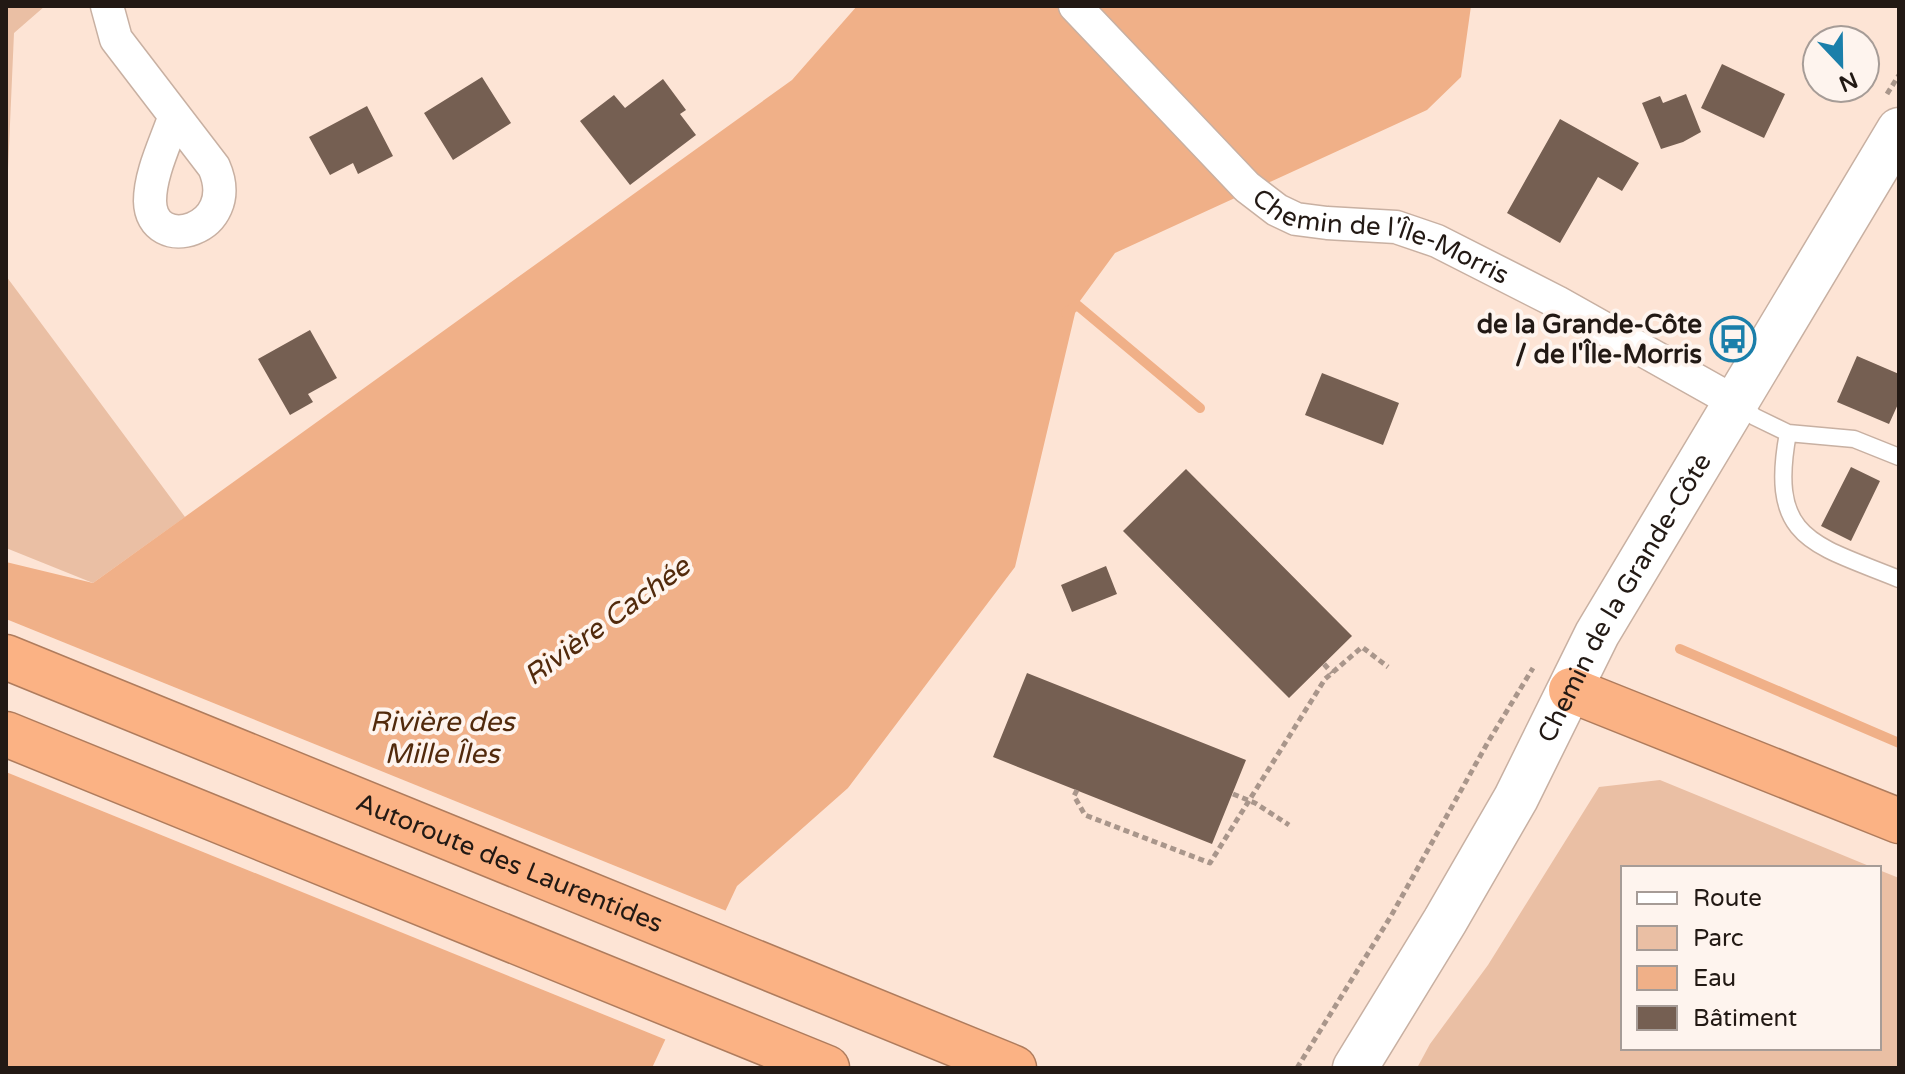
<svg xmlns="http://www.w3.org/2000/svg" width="1905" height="1074" font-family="'Varela Round',sans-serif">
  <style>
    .green { fill: #eabfa4 }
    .water { fill: #f0b088 }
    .pier { fill: #fde4d5 }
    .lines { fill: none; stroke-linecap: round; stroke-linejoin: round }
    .stream { stroke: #f0b088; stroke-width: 10 }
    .building { fill: #755f52 }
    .lane-casing { stroke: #c8b0a2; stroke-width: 19 }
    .street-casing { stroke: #c8b0a2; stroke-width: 35 }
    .secondary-casing { stroke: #c8b0a2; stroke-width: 47 }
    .highway-casing { stroke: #af7c5d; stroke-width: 47 }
    .path { stroke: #a9968b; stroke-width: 5; stroke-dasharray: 6 4; stroke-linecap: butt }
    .lane { stroke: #fff; stroke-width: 16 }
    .street { stroke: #fff; stroke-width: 32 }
    .secondary { stroke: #fff; stroke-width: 44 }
    .highway { stroke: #fbb284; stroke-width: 44 }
    .labels { text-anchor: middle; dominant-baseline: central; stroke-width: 8; stroke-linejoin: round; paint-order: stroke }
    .street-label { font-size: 26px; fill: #221914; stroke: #fef4ee }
    .poi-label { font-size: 26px; font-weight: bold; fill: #221914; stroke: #fef4ee; text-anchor: end }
    .water-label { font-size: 28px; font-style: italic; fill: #522a0c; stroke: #fef4ee }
  </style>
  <rect width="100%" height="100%" fill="#fde4d5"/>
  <!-- green -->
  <path class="green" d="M 6,6 L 45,6 L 14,33 L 6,215 Z
    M 6,276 L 185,517 L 93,583 L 6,548 Z
    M 1660,780 L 1874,868 L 1623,868 L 1623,1048 L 1879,1048 L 1879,870 L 1899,878 L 1899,1068 L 1417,1068 L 1430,1044 L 1488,965 L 1599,787 Z"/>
  <!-- water -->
  <path class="water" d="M 857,6 L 1471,6 L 1461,77 L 1427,110 L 1115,253 L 1077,305 L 1015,567 L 848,788 L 737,886 L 652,1068 L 6,1068 L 6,562 L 93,583 L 792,80 Z"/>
  <!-- pier -->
  <path class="pier" d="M 6,619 L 729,912 L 669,1041 L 6,772 Z"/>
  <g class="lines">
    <!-- stream -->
    <path class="stream" d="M 1066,313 L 1077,305 L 1200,408
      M 1680,649 L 1899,743"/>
  </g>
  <!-- building -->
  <path class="building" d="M 1722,64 L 1785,94 L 1764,138 L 1701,108 Z
    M 482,77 L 511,123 L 453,160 L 424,113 Z
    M 663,79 L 686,110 L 680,114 L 696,135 L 630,185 L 580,121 L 614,95 L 625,108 Z
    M 1686,94 L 1701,132 L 1683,142 L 1661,149 L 1642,103 L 1660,96 L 1663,103 Z
    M 367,106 L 393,156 L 358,174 L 353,163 L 330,175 L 309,137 Z
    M 1560,119 L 1639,163 L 1622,191 L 1598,177 L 1560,243 L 1507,213 Z
    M 310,330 L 337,378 L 308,394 L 313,402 L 290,415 L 258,359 Z
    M 1857,356 L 1899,374 L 1899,402 L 1889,424 L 1837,402 Z
    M 1322,373 L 1399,403 L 1383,445 L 1305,415 Z
    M 1851,467 L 1880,481 L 1851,541 L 1821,526 Z
    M 1186,469 L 1352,636 L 1289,698 L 1123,531 Z
    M 1106,566 L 1117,594 L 1072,612 L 1061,585 Z
    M 1027,673 L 1246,760 L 1212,844 L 993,757 Z"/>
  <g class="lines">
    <!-- lane casing -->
    <g class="lane-casing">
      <path id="lane" d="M 1736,403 L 1755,417 L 1788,433 C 1768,540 1813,544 1899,579
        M 1788,433 L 1854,439 L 1899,457"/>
    </g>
    <!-- street casing -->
    <g class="street-casing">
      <g id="street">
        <path d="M 107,6 L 116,39 L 214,167 C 242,231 151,256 150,201 C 150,174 165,144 174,118"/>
        <path id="s1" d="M 1075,6 L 1247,187 L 1277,210 L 1296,219 L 1327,223 L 1396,227 L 1437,241 L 1557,302 L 1735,402"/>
      </g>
    </g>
    <!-- secondary casing -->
    <g class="secondary-casing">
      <g id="secondary">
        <path id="s2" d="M 1355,1068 L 1445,921 L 1516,798 L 1597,634 L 1899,130"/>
      </g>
    </g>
    <!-- highway casing -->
    <g class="highway-casing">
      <g id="highway">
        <path id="s3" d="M 6,657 L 1014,1068"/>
        <path d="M 1571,690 L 1899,821"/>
        <path d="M 6,734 L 827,1068"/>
      </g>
    </g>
    <!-- path -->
    <path class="path" d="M 1887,94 L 1899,75
      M 1324,664 L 1332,673
      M 1077,790 L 1074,796 L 1085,815 L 1210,863 L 1325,679 L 1362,647 L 1388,667
      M 1233,794 L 1255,803 L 1289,825
      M 1297,1068 L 1391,916 L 1488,742 L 1533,668"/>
    <!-- lane -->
    <use href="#lane" class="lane"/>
    <!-- street -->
    <use href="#street" class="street"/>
    <!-- secondary -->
    <use href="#secondary" class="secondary"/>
    <!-- highway -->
    <use href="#highway" class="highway"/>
  </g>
  <!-- icons -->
  <defs>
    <g id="bus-ring" transform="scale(2.3)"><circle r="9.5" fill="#fef4ee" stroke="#1b7faa" stroke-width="1.5"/><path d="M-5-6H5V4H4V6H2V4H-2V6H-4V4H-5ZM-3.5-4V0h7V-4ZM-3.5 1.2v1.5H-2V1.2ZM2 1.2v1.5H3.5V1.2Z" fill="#1b7faa"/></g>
  </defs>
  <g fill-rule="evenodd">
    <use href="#bus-ring" x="1733" y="339"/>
  </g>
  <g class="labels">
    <!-- street labels -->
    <g class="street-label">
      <text stroke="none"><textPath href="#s1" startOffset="396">Chemin de l'Île-Morris</textPath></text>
      <text stroke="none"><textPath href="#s2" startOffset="542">Chemin de la Grande-Côte</textPath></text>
      <text stroke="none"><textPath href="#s3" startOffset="544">Autoroute des Laurentides</textPath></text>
    </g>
    <!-- poi labels -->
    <g class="poi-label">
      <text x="1702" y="324">de la Grande-Côte<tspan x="1702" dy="30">/ de l'Île-Morris</tspan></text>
    </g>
    <!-- water labels -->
    <g class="water-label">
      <text transform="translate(607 621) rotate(-36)">Rivière Cachée</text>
      <text x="442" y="722">Rivière des<tspan x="442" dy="32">Mille Îles</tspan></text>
    </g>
  </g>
  <!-- border -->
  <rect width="1905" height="1074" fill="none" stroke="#221914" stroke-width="16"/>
  <!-- legend -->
  <rect x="1621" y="866" width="260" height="184" fill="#fef4ee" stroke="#a69c97" stroke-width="2"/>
  <rect x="1637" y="892" width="40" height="12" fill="#ffffff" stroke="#a69c97" stroke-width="2"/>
  <text x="1693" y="906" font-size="24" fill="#221914">Route</text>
  <rect x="1637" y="926" width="40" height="24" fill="#eabfa4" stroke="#a69c97" stroke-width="2"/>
  <text x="1693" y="946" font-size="24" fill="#221914">Parc</text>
  <rect x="1637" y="966" width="40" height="24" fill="#f0b088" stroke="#a69c97" stroke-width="2"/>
  <text x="1693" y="986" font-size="24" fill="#221914">Eau</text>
  <rect x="1637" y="1006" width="40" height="24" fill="#755f52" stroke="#a69c97" stroke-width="2"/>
  <text x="1693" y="1026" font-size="24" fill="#221914">Bâtiment</text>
  <!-- north arrow -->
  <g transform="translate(1841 64) rotate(158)"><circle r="38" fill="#fef4ee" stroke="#a69c97" stroke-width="2"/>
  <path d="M0-6L14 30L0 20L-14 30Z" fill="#1b7faa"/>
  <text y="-12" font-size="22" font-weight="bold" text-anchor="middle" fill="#221914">N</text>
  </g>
</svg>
